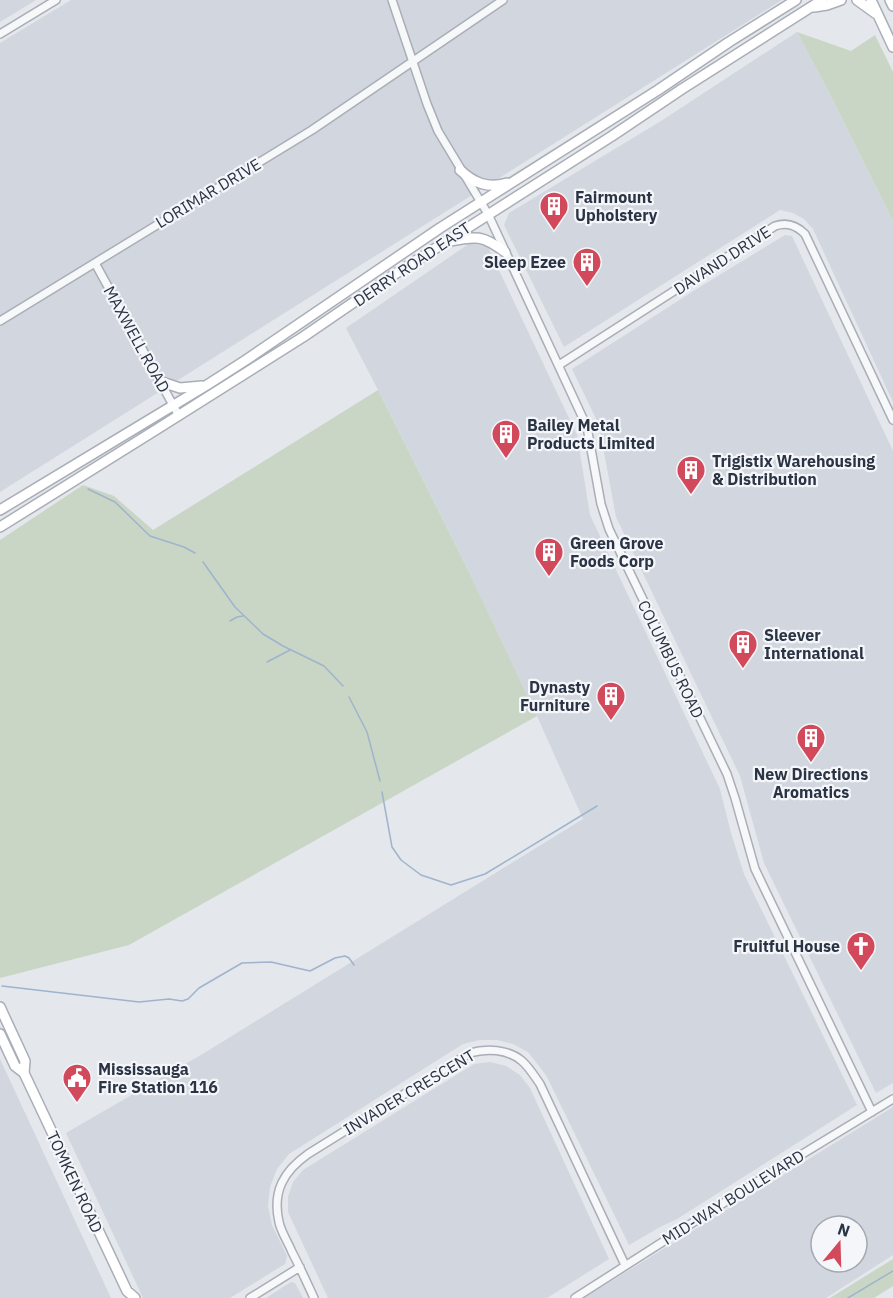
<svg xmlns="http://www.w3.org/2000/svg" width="893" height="1298" font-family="'IBM Plex Sans',sans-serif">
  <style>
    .built { fill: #d2d6de; fill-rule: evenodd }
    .green { fill: #c9d6c5 }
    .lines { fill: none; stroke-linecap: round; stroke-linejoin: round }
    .stream { stroke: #9fb4cc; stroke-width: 1.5 }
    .street-casing { stroke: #a9aeb7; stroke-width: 10 }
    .secondary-casing { stroke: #a9aeb7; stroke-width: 12 }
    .street { stroke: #f7f8fa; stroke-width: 7 }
    .secondary { stroke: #fff; stroke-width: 9 }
    .labels { text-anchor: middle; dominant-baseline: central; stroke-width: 4.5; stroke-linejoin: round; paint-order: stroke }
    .street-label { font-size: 16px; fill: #2b3445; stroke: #f4f6f9 }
    .poi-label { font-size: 16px; font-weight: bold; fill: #2b3445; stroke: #f4f6f9; text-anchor: start }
  </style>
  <rect width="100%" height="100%" fill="#e4e7ec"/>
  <!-- built -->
  <path class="built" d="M 0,0 L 36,0 L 0,22 Z
    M 71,0 L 782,0 L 0,492 L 0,43 Z
    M 797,32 L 834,102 L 893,221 L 893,402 L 813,229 L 804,219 L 793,213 L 780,210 L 564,347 L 504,225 L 509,213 L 661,121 Z
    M 785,235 L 792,236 L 893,451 L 893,1083 L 876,1093 L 764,863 L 740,776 L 616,517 L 599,425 L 572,369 L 695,290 Z
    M 470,243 L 488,247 L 577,435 L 590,515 L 720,789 L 731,833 L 744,874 L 857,1105 L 677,1219 L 660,1227 L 629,1245 L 546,1075 L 528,1052 L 513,1044 L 497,1040 L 480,1040 L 463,1044 L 289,1154 L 277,1169 L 270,1187 L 268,1206 L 272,1225 L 287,1256 L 285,1264 L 230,1298 L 143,1298 L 66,1133 L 206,1052 L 583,819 L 537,716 L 470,574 L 378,390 L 346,328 Z
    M 0,1059 L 111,1298 L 0,1298 Z
    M 490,1062 L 506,1066 L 520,1075 L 530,1088 L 609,1259 L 547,1298 L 328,1298 L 288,1212 L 288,1197 L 293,1182 L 303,1170 L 474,1064 Z
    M 893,1107 L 893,1255 L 826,1298 L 584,1298 ZM 821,1226 L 857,1226 L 857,1262 L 821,1262 Z
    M 291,1282 L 295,1283 L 303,1298 L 266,1298 Z"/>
  <!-- green -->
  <path class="green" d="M 797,32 L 851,51 L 875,35 L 893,72 L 893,221 L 834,102 Z
    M 378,390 L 470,574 L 537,716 L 129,945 L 0,978 L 0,540 L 83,485 L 114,496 L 153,530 Z
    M 893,1259 L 893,1286 L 874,1298 L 830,1298 Z"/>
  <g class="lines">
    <!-- stream -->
    <path class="stream" d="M 88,489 L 115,502 L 150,536 L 184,547 L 195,553
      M 203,562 L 235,607 L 263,634 L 283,646 L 324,666 L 343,686
      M 230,621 L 237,617 L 243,616
      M 267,662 L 290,650
      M 349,697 L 367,732 L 380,781
      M 382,792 L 392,847 L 401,860 L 421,875 L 451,885 L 485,874 L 597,806
      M 2,986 L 139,1002 L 169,999 L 182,1001 L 188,999 L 199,988 L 242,963 L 271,962 L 310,971 L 335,958 L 345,956 L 349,958 L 354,965
      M 848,1298 L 893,1271"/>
    <!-- street casing -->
    <g class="street-casing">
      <path id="street" d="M 392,0 L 427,104 L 438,131 L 488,214 L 587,427 L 601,504 L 609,529 L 727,774 L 735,798 L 755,869 L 872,1112
        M 0,34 L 56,0
        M 95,263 L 179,416
        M 0,321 L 312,130 L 503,0
        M 559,365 L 775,226 C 787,222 796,225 805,234 L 893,420
        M 250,1298 L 300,1267
        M 314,1298 C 307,1283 300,1267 292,1252 C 288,1242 281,1232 279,1222 C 272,1191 284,1171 308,1154 L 470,1053 C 486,1048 508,1049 522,1061 C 529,1067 535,1077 540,1084 L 625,1265
        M 575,1298 L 750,1186 L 893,1099"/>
    </g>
    <!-- secondary casing -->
    <g class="secondary-casing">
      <path id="secondary" d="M 857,0 L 875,13
        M 871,0 L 893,47
        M 890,0 L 893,6
        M 814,7 L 827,5 L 841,0
        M 460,170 C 474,183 488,189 507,183
        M 450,241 C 476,236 483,235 505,252
        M 159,381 L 180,388 L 202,386
        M 0,510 L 207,385 L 246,360 L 440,228 L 658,90 L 729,42 L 796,0
        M 0,527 L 154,431 L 303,337 L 395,274 L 612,136 L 682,89 L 822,0
        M 0,1007 L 25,1061 L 24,1073
        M 0,1034 L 15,1066 L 24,1073 L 127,1291 L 135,1298"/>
    </g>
    <!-- street -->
    <use href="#street" class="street"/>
    <!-- secondary -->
    <use href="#secondary" class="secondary"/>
  </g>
  <!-- icons -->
  <defs>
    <g id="building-pin" transform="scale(1.5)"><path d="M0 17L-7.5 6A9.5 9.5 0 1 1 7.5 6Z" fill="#d1495b" stroke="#f4f6f9"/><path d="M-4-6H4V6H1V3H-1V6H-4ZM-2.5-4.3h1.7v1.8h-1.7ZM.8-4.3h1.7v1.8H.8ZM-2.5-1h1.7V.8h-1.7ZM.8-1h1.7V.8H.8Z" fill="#fff"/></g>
    <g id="church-pin" transform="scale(1.5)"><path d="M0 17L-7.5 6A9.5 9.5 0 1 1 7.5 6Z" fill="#d1495b" stroke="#f4f6f9"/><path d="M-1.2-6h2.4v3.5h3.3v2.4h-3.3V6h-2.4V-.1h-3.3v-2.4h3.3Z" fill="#fff"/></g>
    <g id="civic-pin" transform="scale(1.5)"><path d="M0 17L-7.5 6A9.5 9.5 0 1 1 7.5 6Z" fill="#d1495b" stroke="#f4f6f9"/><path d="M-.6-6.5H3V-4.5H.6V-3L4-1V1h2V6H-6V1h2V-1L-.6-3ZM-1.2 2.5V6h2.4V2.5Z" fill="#fff"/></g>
  </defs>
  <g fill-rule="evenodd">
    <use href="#building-pin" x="554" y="206"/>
    <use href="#building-pin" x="587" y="262"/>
    <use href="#building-pin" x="506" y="434"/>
    <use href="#building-pin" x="691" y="470"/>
    <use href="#building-pin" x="549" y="552"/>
    <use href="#building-pin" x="743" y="644"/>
    <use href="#building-pin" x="611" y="696"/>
    <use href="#building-pin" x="811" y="738"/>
    <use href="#church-pin" x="861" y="946"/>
    <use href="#civic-pin" x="77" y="1078"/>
  </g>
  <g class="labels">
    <!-- street labels -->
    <g class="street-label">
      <text transform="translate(208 193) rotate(-31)">LORIMAR DRIVE</text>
      <text transform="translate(722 260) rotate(-33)">DAVAND DRIVE</text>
      <text transform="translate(412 264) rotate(-34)">DERRY ROAD EAST</text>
      <text transform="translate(137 339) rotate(61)">MAXWELL ROAD</text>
      <text transform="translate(671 659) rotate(64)">COLUMBUS ROAD</text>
      <text transform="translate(409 1092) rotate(-31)">INVADER CRESCENT</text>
      <text transform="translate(75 1182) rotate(65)">TOMKEN ROAD</text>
      <text transform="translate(733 1197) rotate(-32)">MID-WAY BOULEVARD</text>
    </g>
    <!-- poi labels -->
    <g class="poi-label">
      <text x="575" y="197">Fairmount<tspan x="575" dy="18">Upholstery</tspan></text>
      <text x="566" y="262" text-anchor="end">Sleep Ezee</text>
      <text x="527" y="425">Bailey Metal<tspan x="527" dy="18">Products Limited</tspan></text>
      <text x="712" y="461">Trigistix Warehousing<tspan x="712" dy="18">&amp; Distribution</tspan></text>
      <text x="570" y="543">Green Grove<tspan x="570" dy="18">Foods Corp</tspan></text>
      <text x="764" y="635">Sleever<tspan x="764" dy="18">International</tspan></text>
      <text x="590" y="687" text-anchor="end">Dynasty<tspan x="590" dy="18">Furniture</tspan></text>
      <text x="811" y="774" text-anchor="middle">New Directions<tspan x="811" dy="18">Aromatics</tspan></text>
      <text x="840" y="946" text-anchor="end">Fruitful House</text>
      <text x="98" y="1069">Mississauga<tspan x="98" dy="18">Fire Station 116</tspan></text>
    </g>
  </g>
  <!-- north arrow -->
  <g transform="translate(839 1244) rotate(19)"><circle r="28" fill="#f4f6f9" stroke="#a4a8b1" stroke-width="1.5"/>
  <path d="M0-4.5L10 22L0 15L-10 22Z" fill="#d1495b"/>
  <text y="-9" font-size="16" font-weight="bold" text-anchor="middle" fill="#2b3445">N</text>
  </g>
</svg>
